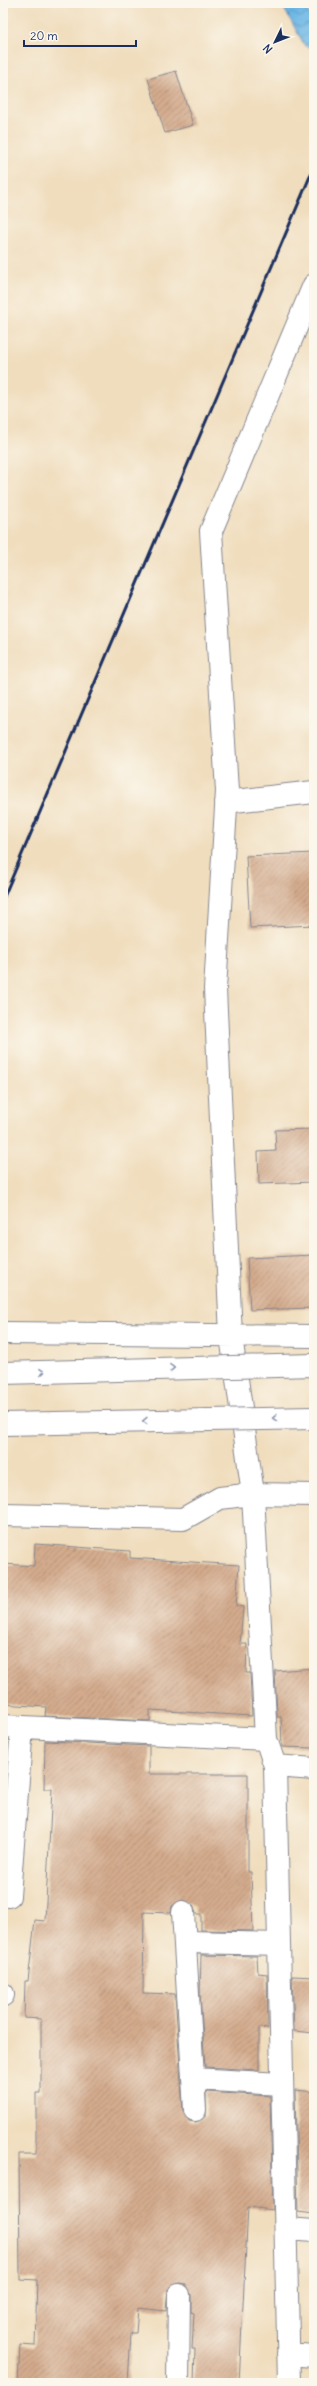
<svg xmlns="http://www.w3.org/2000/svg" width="317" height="2386" font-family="Delius,sans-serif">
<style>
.water{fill:url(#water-waves);stroke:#4474a2}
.building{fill:url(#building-hatch)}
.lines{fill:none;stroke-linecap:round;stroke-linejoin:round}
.minor-casing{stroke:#86868e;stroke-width:24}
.minor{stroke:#fff;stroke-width:22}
.rail{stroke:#1b2f5e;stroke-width:3}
.minor-bridge-casing{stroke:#86868e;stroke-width:24;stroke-linecap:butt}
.minor-bridge{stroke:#fff;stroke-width:22}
.oneway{stroke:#8d97ae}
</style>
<defs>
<pattern id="water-waves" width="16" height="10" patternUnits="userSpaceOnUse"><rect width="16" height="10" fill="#6db8e6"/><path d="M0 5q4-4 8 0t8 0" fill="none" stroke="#5996be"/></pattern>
<pattern id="building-hatch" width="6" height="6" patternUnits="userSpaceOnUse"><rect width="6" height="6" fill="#d4ab8d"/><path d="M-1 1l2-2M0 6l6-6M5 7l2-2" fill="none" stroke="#ab8c76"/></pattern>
</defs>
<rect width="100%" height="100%" fill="#fbf7ec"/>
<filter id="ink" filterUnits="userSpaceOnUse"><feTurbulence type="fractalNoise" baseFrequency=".025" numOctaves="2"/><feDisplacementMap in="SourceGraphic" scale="8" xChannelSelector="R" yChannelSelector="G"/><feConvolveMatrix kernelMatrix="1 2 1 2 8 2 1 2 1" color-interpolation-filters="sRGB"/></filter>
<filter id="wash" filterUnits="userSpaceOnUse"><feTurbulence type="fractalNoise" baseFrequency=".012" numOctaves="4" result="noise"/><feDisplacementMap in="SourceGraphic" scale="16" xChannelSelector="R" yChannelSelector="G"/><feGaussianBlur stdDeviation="0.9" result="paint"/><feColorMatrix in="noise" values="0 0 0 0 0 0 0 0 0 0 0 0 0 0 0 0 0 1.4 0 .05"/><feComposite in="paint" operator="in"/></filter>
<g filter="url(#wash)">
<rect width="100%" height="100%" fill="#f0ddbd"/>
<path class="water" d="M 281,3 L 304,3 L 314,25 L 314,49 L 305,46 Z"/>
<g id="blocks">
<path class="building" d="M 176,71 L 193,125 L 165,133 L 148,79 Z
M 314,853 L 314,925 L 250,928 L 246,856 Z
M 314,1129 L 314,1182 L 259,1184 L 258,1152 L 276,1151 L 275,1130 Z
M 314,1255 L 314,1308 L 250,1310 L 247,1258 Z
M 35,1544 L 130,1551 L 130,1558 L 239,1565 L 236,1606 L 243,1607 L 240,1644 L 247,1644 L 246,1673 L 250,1673 L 252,1716 L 150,1710 L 150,1721 L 45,1716 L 46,1707 L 3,1704 L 3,1564 L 34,1566 Z
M 314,1668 L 314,1748 L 282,1747 L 281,1717 L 277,1717 L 275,1671 Z
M 45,1741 L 149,1746 L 149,1774 L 248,1774 L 248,1872 L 251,1872 L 253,1931 L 201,1930 L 201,1914 L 196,1914 L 193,1905 L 183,1900 L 172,1906 L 171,1913 L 144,1912 L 143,1993 L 175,1994 L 183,2111 L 189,2121 L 196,2122 L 206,2116 L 206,2092 L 270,2096 L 273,2210 L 248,2207 L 239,2383 L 194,2383 L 195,2349 L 192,2349 L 194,2313 L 191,2312 L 191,2295 L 186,2284 L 179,2283 L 168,2289 L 166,2311 L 138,2308 L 136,2333 L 131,2333 L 128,2383 L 18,2383 L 20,2345 L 35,2346 L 37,2280 L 20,2279 L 19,2154 L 36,2154 L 36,2093 L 41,2093 L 41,2019 L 24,2018 L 25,1981 L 28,1981 L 35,1920 L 45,1921 L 52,1789 L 44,1789 Z
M 201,1955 L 257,1956 L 258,1973 L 267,1974 L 268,2029 L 259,2028 L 259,2070 L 205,2067 L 200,1994 Z
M 292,1976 L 314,1977 L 314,2033 L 294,2031 Z
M 295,2090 L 314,2092 L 314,2214 L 298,2212 Z"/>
</g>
</g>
<g filter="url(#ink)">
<use href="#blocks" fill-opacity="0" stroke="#86868e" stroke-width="1"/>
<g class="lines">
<g class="minor-casing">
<path id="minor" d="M 226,802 L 314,792
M 3,1333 L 314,1336
M 3,1515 L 183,1519 L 220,1498 L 253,1494 L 314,1495
M 3,1726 L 266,1739
M 275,1766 L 314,1769
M 9,1896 L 22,1727
M 183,1912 L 195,2110
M 185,1942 L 279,1944
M 3,1995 L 3,1994
M 193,2079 L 282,2084
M 286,2229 L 314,2231
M 288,2354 L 314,2356
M 178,2383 L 179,2295
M 289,2383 L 275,1766 L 266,1739 L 253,1494 L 231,1336 L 215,989 L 227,791 L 211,531 L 314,285"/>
</g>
<use href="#minor" class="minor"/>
<path class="rail" d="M 3,899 L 314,167"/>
<g class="minor-bridge-casing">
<path id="minor-bridge" d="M 3,1373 L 314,1365
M 3,1424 L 314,1418"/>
</g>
<use href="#minor-bridge" class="minor-bridge"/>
</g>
<defs><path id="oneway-chevron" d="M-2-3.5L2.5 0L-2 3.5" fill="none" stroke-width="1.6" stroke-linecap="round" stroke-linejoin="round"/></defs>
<g class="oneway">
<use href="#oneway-chevron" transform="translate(172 1368) rotate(-2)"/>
<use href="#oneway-chevron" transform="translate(42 1372) rotate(-2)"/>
<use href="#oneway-chevron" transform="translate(275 1418) rotate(179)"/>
<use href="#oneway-chevron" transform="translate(145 1421) rotate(179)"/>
</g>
</g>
<rect width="317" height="2386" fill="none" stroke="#fbf7ec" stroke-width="16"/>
<g transform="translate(275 42) rotate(227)" stroke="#fbf7ec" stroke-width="3" paint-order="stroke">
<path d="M0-3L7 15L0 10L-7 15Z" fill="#1b2f5e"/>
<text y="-6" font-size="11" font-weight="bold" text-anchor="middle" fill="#1b2f5e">N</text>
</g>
<path d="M24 40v6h112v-6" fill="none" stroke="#1b2f5e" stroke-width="2"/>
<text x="30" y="40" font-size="12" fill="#1b2f5e" stroke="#fbf7ec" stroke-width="3" paint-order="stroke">20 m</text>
</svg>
